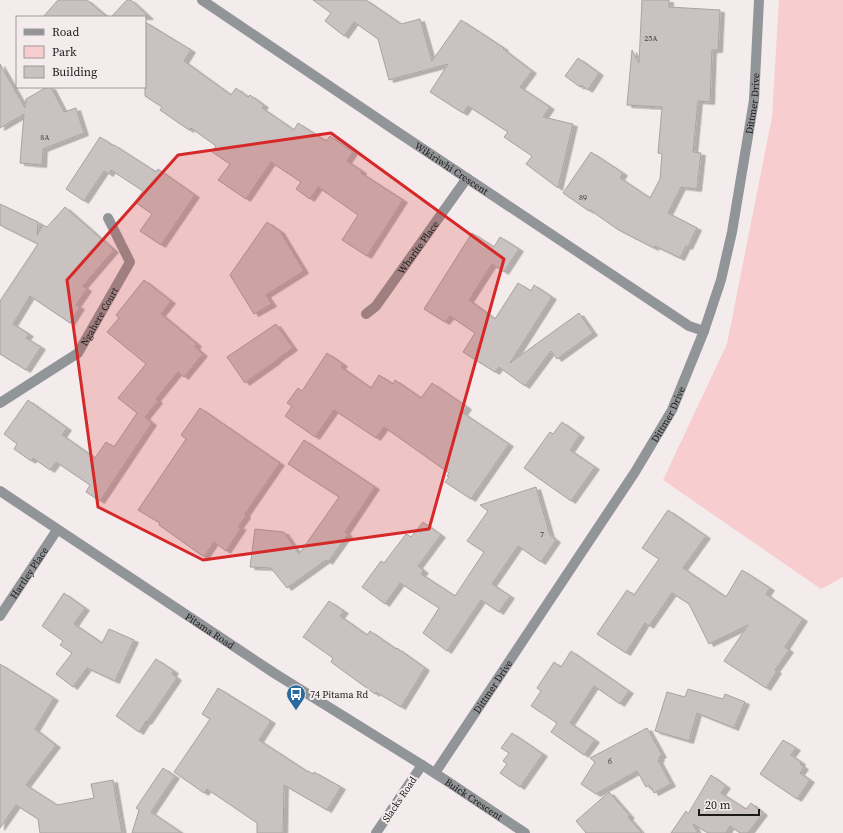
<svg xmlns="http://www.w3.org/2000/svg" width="843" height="833" font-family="'Source Serif 4',serif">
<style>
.green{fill:#f8cdcf}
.building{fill:#cac1c1;stroke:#aaa2a2;filter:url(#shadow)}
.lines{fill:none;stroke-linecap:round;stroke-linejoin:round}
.minor{stroke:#929597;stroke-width:10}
.tertiary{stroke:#929597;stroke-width:10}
.marked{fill:#d62828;fill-opacity:0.2;stroke:#d62828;stroke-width:3;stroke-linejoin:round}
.labels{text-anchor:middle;stroke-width:4;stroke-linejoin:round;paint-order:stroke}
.number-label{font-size:8px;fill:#484344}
.street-label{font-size:10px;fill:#1c191a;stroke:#f4ebec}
.poi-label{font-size:10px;fill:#1c191a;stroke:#f4ebec;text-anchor:start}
</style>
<defs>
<filter id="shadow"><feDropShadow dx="4.5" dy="2.5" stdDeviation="0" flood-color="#0004"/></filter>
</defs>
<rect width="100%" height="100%" fill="#f4ebec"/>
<path class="green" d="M 779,0 L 843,0 L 843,577 L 821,589 L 663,480 L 727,344 L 772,117 Z"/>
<path class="building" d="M 58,0 L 87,0 L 107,17 L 43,17 Z
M 127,0 L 131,0 L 149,17 L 111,17 Z
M 313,0 L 366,0 L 401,24 L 420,19 L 432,61 L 461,20 L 504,48 L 503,49 L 532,71 L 520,87 L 550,107 L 543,117 L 573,124 L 558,188 L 526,164 L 532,156 L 504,137 L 508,132 L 468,106 L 463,113 L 430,92 L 448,64 L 389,80 L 378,39 L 354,22 L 344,36 L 325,21 L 331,13 Z
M 642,0 L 669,0 L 669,7 L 720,10 L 718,50 L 712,50 L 710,102 L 698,101 L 693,152 L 701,153 L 697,189 L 681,187 L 668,213 L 697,228 L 688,247 L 686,246 L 680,258 L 655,246 L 654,248 L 617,229 L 590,210 L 589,211 L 563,193 L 591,152 L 623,173 L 620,178 L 650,198 L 660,179 L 662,154 L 658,153 L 662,107 L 627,105 L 632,50 L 639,63 Z
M 145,22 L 191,50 L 184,61 L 231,95 L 236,88 L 248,97 L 250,95 L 264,105 L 262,108 L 294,130 L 298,123 L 326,141 L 330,136 L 353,152 L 347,161 L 362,171 L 361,173 L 403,200 L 367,256 L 342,240 L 358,215 L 318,187 L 310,199 L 296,189 L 301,182 L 271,162 L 246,199 L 218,180 L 230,164 L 212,152 L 216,146 L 191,128 L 189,130 L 160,110 L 162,107 L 145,96 Z
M 578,58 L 599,73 L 588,90 L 581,85 L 580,87 L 565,76 Z
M 0,64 L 25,108 L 26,99 L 47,87 L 51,87 L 64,112 L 76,108 L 84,133 L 43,149 L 42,165 L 20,163 L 24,114 L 0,128 Z
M 100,137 L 114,146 L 114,145 L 156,172 L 158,169 L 195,195 L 161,245 L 140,231 L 152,214 L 135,202 L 143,191 L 111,170 L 109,174 L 104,171 L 84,201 L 66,189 Z
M 0,204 L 38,222 L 37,235 L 43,225 L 47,227 L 65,207 L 114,250 L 83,286 L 87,289 L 76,305 L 80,307 L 70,323 L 30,296 L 13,324 L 29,334 L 26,338 L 41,347 L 26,370 L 0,354 L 0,301 L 38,244 L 0,225 Z
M 267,222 L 280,231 L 304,271 L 266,295 L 272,304 L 254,314 L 230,275 Z
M 472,233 L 494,247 L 500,237 L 519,249 L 504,272 L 492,264 L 469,300 L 495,319 L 518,283 L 531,291 L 534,285 L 552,297 L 510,363 L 579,313 L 593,333 L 557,359 L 551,351 L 525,386 L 499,367 L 495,372 L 463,352 L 475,333 L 450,316 L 445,322 L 424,309 Z
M 144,280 L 171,301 L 161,314 L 197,344 L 195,347 L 203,354 L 184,377 L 178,372 L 156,399 L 158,401 L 145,417 L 152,423 L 100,501 L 86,492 L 90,485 L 56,462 L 50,470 L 33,458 L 31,461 L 14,449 L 17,444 L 4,434 L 28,400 L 67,428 L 62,435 L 95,458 L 106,442 L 114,447 L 137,413 L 118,398 L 146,364 L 107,332 L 119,318 L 116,315 Z
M 276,324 L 293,348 L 276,360 L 276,361 L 245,383 L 227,357 Z
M 327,353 L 343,364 L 341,367 L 371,388 L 379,375 L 393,384 L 395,380 L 421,398 L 432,383 L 467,407 L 463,413 L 509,444 L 471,499 L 445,482 L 449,477 L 447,476 L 449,473 L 384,427 L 376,438 L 334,410 L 315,437 L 285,416 L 292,406 L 287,403 L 298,388 L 302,391 Z
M 200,408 L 280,463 L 245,514 L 246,516 L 238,527 L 242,527 L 226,551 L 214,542 L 204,557 L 159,525 L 160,523 L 138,510 L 186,439 L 181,435 Z
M 562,422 L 580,435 L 570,450 L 595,467 L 571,501 L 524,468 L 550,432 L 553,434 Z
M 304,440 L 375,487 L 345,532 L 348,534 L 328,562 L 326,560 L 287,588 L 271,568 L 250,567 L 255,529 L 284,532 L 299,554 L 339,497 L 288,464 Z
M 536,487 L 550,535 L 556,540 L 541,562 L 518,546 L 492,584 L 510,596 L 499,612 L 481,600 L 447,651 L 423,633 L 439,608 L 400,583 L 385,604 L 362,587 L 381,561 L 384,563 L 406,534 L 411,537 L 423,522 L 441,535 L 418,566 L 424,571 L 421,574 L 455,596 L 484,552 L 467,541 L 488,511 L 480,505 Z
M 668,510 L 706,536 L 683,568 L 726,597 L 742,570 L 770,588 L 766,594 L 803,619 L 785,647 L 789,650 L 775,670 L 777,671 L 766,688 L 724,661 L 748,625 L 709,644 L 689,604 L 672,593 L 649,626 L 645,623 L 626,653 L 597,634 L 627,590 L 634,595 L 659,559 L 642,548 Z
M 64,593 L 85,608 L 74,624 L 102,643 L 109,629 L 134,640 L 115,681 L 87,668 L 73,687 L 56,674 L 72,653 L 60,645 L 63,641 L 42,626 Z
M 329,601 L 344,611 L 340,616 L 367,635 L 370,631 L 396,649 L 397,648 L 425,668 L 401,707 L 376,692 L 375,694 L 331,662 L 333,658 L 303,637 Z
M 571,651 L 629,691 L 620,704 L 594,686 L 570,723 L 595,740 L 584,755 L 551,732 L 557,723 L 531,706 L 541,691 L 537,688 L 554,662 L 561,667 Z
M 156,659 L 174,671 L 172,674 L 177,678 L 147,722 L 146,721 L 139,732 L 116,716 Z
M 0,664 L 54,698 L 35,729 L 56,745 L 26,785 L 57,805 L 94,798 L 91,784 L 113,780 L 122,833 L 40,833 L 38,819 L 16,805 L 0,828 Z
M 218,688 L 271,721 L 259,740 L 308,772 L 308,771 L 313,774 L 314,772 L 341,787 L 327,810 L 284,785 L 283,833 L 257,833 L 257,823 L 207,789 L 204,793 L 174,772 L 210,719 L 202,714 Z
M 688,689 L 723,699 L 725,694 L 745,702 L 734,728 L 697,713 L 689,741 L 655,731 L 667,692 L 685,697 Z
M 647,728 L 662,755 L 659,757 L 660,759 L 658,760 L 671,784 L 654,793 L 649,785 L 646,787 L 637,771 L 596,794 L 581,784 L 595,762 L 590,758 Z
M 512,733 L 543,754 L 520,787 L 500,773 L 507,764 L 503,761 L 509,753 L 501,748 Z
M 783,740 L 796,748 L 791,755 L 801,762 L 800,764 L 804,767 L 800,773 L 810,780 L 797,799 L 760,774 Z
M 163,768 L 175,776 L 151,812 L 182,833 L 132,833 L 139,810 L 136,808 Z
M 711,775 L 726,786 L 721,793 L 746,809 L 751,803 L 763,813 L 748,833 L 740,833 L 730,826 L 726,833 L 708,833 L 693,824 L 698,833 L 671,833 L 686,811 L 688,814 Z
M 609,792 L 630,816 L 628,817 L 642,833 L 586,833 L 576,821 Z"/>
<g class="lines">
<g class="minor">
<path id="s1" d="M 202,0 L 396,131 L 689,326 L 704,331"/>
<path id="s2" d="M 366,314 L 376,306 L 467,178"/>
<path id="s3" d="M 0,403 L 78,353 L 130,262 L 108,218"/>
<path id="s4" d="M 0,616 L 57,530"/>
<path id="s5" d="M 422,765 L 447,781 L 525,833"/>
<path id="s6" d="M 435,773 L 635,472 L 672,410 L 704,331 L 721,280 L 732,232 L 754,100 L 759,0"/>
</g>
<path class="tertiary" id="s7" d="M 0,491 L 274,673 L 422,765 L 376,833"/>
</g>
<path class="marked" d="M 331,133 L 504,259 L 429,529 L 203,560 L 98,507 L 67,280 L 178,155 Z"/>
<defs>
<g id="bus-pin" transform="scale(1)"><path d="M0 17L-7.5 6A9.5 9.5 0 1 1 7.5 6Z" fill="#276ba0" stroke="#f4ebec"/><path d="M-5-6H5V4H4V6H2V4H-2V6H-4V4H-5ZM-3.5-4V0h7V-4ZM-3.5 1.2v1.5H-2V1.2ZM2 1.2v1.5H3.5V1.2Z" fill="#fff"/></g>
</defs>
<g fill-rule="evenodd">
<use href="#bus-pin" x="296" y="694"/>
</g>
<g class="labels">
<g class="number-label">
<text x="651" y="41">25A</text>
<text x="45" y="140">8A</text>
<text x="583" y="200">89</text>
<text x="542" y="537">7</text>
<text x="610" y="764">6</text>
</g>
<g class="street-label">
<text dy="4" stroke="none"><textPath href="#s6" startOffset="752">Dittmer Drive</textPath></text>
<text dy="4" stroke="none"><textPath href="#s1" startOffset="301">Wikiriwhi Crescent</textPath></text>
<text dy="4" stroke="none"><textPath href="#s2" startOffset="85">Wharite Place</textPath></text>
<text dy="4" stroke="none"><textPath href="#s3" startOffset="135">Ngahere Court</textPath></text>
<text dy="4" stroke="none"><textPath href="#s6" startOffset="428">Dittmer Drive</textPath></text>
<text dy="4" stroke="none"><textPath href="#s4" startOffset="52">Hartley Place</textPath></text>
<text dy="4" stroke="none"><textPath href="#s7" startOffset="252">Pitama Road</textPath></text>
<text dy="4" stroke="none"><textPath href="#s6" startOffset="104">Dittmer Drive</textPath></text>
<text transform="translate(399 799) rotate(-56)" y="4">Slacks Road</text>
<text dy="4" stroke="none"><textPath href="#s5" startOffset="62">Buick Crescent</textPath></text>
</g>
<g class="poi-label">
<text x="310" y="698">74 Pitama Rd</text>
</g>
</g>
<rect x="16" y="16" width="130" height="72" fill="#f4ebec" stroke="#9e9798"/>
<rect x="24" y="29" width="20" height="6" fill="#929597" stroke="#9e9798"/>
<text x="52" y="36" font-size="12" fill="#1c191a">Road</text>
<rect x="24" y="46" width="20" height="12" fill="#f8cdcf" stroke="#9e9798"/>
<text x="52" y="56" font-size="12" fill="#1c191a">Park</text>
<rect x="24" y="66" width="20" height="12" fill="#cac1c1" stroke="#9e9798"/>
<text x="52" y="76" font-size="12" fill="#1c191a">Building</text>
<path d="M699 809v6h60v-6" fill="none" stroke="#1c191a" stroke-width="2"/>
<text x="705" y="809" font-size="12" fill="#1c191a" stroke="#f4ebec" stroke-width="3" paint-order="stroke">20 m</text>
</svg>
